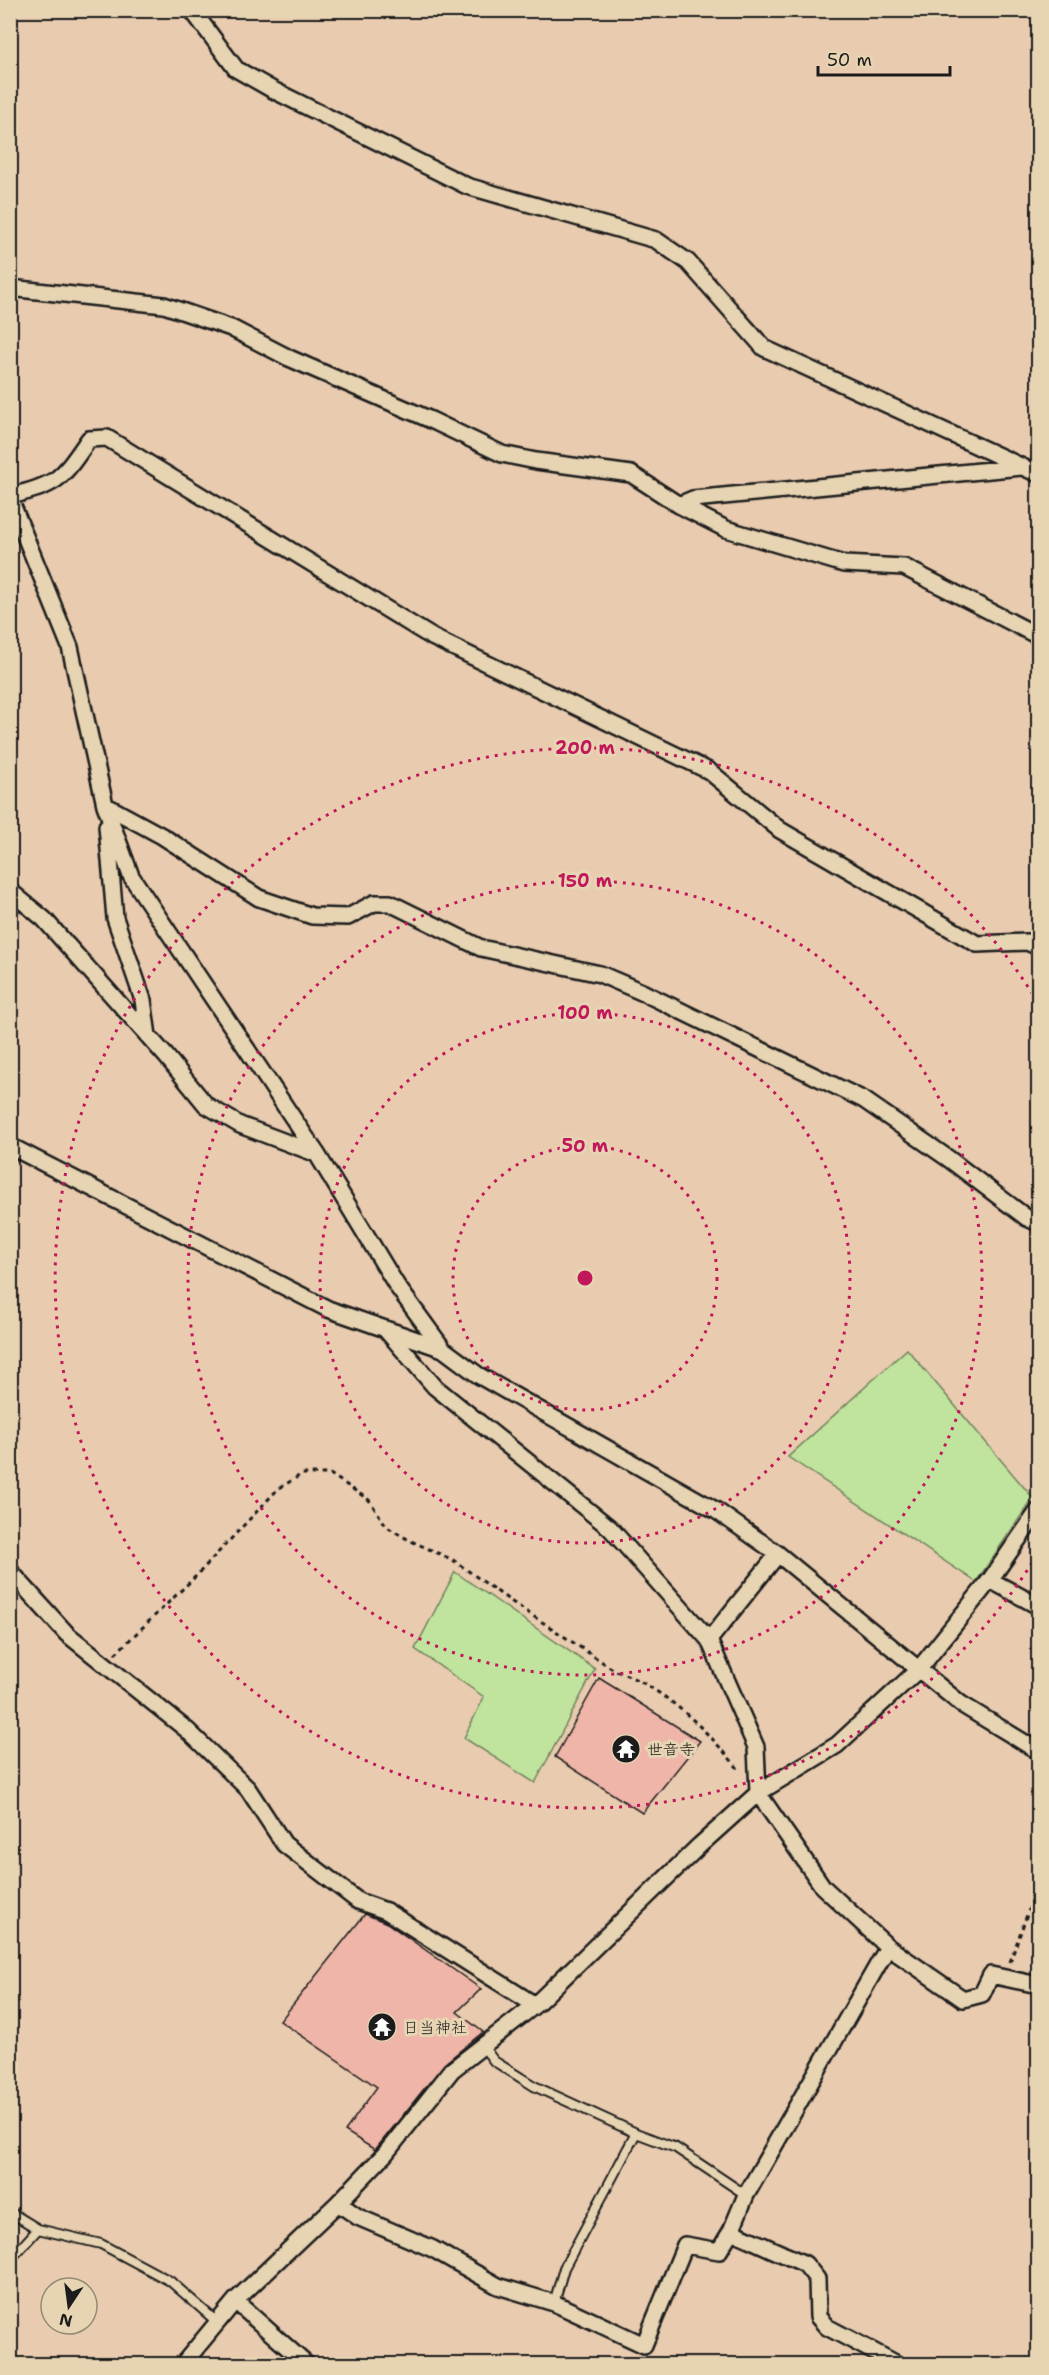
<svg xmlns="http://www.w3.org/2000/svg" width="1049" height="2375" font-family="'Shantell Sans','Klee One',sans-serif">
<style>
.green{fill:#c0e39d;stroke:#6e805c;stroke-width:1.5}
.building{fill:#efb5a8;stroke:#1c1c1c;stroke-width:1.5}
.lines{fill:none;stroke-linecap:round;stroke-linejoin:round}
.lane-casing{stroke:#1c1c1c;stroke-width:12}
.street-casing{stroke:#1c1c1c;stroke-width:20}
.path{stroke:#1c1c1c;stroke-width:3;stroke-dasharray:4.5 4.5;stroke-linecap:butt}
.lane{stroke:#e6d4b2;stroke-width:8}
.street{stroke:#e6d4b2;stroke-width:15}
.ring{fill:none;stroke:#c2185b;stroke-width:3;stroke-dasharray:3 6}
.labels{text-anchor:middle;stroke-width:6;stroke-linejoin:round;paint-order:stroke}
.poi-label{font-size:16px;fill:#1c1c1c;stroke:#e6d4b2;text-anchor:start}
.centre{fill:#c2185b;stroke:#e6d4b2;stroke-width:3}
.ring-label{font-size:18px;text-anchor:middle;font-weight:bold;fill:#c2185b;stroke:#e6d4b2;stroke-width:6;stroke-linejoin:round;paint-order:stroke}
</style>
<rect width="100%" height="100%" fill="#e9cbaf"/>
<filter id="ink" filterUnits="userSpaceOnUse"><feTurbulence type="fractalNoise" baseFrequency=".0167" numOctaves="2"/><feDisplacementMap in="SourceGraphic" scale="12" xChannelSelector="R" yChannelSelector="G"/><feConvolveMatrix kernelMatrix="1 2 1 2 8 2 1 2 1" color-interpolation-filters="sRGB"/></filter>
<g filter="url(#ink)">
<path class="green" d="M 907,1349 L 1033,1498 L 976,1582 L 788,1457 Z
M 455,1572 L 595,1669 L 535,1783 L 464,1738 L 484,1697 L 415,1649 Z"/>
<path class="building" d="M 599,1678 L 700,1741 L 642,1813 L 555,1757 Z
M 365,1914 L 387,1923 L 481,1989 L 457,2012 L 483,2032 L 444,2064 L 375,2150 L 345,2131 L 377,2087 L 280,2021 Z"/>
<g class="lines">
<g class="lane-casing">
<path id="lane" d="M 482,2045 L 494,2061 L 534,2086 L 636,2133 L 676,2148 L 746,2195
M 10,2212 L 38,2229 L 101,2244 L 170,2281 L 217,2322
M 10,2260 L 38,2229
M 554,2303 L 564,2268 L 636,2133"/>
</g>
<g class="street-casing">
<path id="street" d="M 192,10 L 236,69 L 273,90 L 467,186 L 656,240 L 688,262 L 764,348 L 1038,474
M 10,288 L 164,305 L 231,328 L 289,358 L 431,420 L 502,454 L 536,461 L 631,474 L 679,505 L 693,499 L 1021,467
M 10,496 C 60,484 61,479 89,439 L 107,438 L 432,637 L 709,771 L 780,830 L 977,944 L 1027,942 L 1038,947
M 10,499 L 70,647 L 105,805 L 131,876 L 317,1154 L 397,1286 L 443,1349 L 478,1375 L 717,1511 L 778,1554 L 961,1704 L 1038,1751
M 679,505 L 726,529 L 844,564 L 904,567 L 1038,636
M 105,805 L 162,836 L 259,898 L 312,916 L 348,917 L 374,903 L 390,903 L 481,948 L 600,974 L 644,993 L 864,1100 L 949,1159 L 1027,1218 L 1038,1223
M 107,826 L 115,918 L 143,1000 L 148,1036
M 10,891 L 44,919 L 166,1056 L 206,1105 L 240,1125 L 317,1154
M 10,1146 L 328,1309 L 443,1349
M 386,1330 L 435,1387 L 610,1528 L 709,1640
M 778,1554 L 709,1640 L 756,1747 L 758,1793 L 823,1887 L 888,1947 L 963,1999 L 982,1994 L 991,1975 L 1038,1985
M 10,1571 L 67,1634 L 187,1730 L 248,1789 L 284,1844 L 358,1901 L 386,1911 L 535,2005
M 990,1580 L 1038,1606
M 888,1947 L 746,2195 L 731,2231 L 805,2264 L 817,2279 L 818,2317 L 827,2327 L 897,2364
M 338,2203 L 358,2217 L 433,2249 L 498,2286 L 554,2303 L 644,2345 L 685,2245 L 719,2251 L 731,2231
M 235,2301 L 306,2364
M 183,2364 L 235,2301 L 338,2203 L 385,2154 L 452,2070 L 535,2005 L 699,1846 L 758,1793 L 837,1745 L 919,1669 L 990,1580 L 1038,1511"/>
</g>
<path class="path" d="M 115,1654 L 196,1576 L 278,1489 L 302,1474 L 330,1474 L 369,1500 L 387,1527 L 409,1540 L 453,1560 L 509,1600 L 616,1671 C 664,1687 709,1732 740,1771
M 1010,1962 L 1038,1884"/>
<use href="#lane" class="lane"/>
<use href="#street" class="street"/>
</g>
</g>
<g class="ring">
<circle cx="585" cy="1278" r="132"/>
<circle cx="585" cy="1278" r="265"/>
<circle cx="585" cy="1278" r="397"/>
<path d="M1037 1555A530 530 0 1 1 1037 1001"/>
</g>
<defs>
<g id="temple-disc" transform="scale(1.5)"><circle r="9.5" fill="#1c1c1c" stroke="#e6d4b2"/><path d="M0-6L5-2H3V0L6.5 2.5H4V6H1.5V3h-3V6H-4V2.5H-6.5L-3 0V-2H-5Z" fill="#fff"/></g>
</defs>
<g fill-rule="evenodd">
<use href="#temple-disc" x="626" y="1749"/>
<use href="#temple-disc" x="382" y="2027"/>
</g>
<g class="labels">
<g class="poi-label">
<text x="647" y="1755">世音寺</text>
<text x="403" y="2033">日当神社</text>
</g>
</g>
<circle cx="585" cy="1278" r="9" class="centre"/>
<g class="ring-label">
<text x="585" y="754">200 m</text>
<text x="585" y="887">150 m</text>
<text x="585" y="1019">100 m</text>
<text x="585" y="1152">50 m</text>
</g>
<rect width="1049" height="2375" fill="none" stroke="#e6d4b2" stroke-width="36"/>
<rect x="18" y="18" width="1013" height="2339" fill="none" stroke="#1c1c1c" stroke-width="2" filter="url(#ink)"/>
<g transform="translate(69 2306) rotate(193)"><circle r="28" fill="#e6d4b2" stroke="#958a76" stroke-width="1.5"/>
<path d="M0-4.5L10 22L0 15L-10 22Z" fill="#1c1c1c"/>
<text y="-9" font-size="16" font-weight="bold" text-anchor="middle" fill="#1c1c1c">N</text>
</g>
<path d="M818 66v9h132v-9" fill="none" stroke="#1c1c1c" stroke-width="3"/>
<text x="827" y="66" font-size="18" fill="#1c1c1c" stroke="#e6d4b2" stroke-width="4.5" paint-order="stroke">50 m</text>
</svg>
